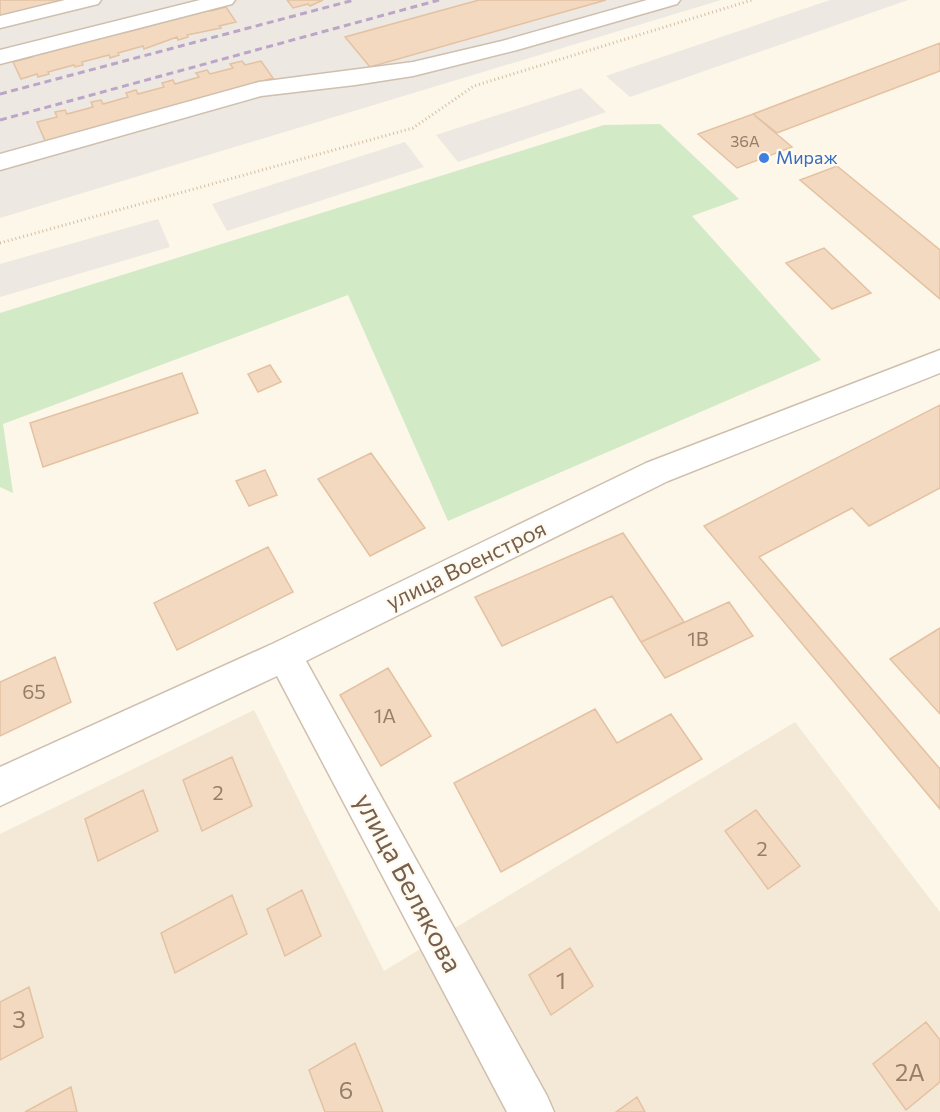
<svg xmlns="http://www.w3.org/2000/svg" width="940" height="1112" font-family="Commissioner,sans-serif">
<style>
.residential{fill:#f4e9d7}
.industrial{fill:#ede8e2}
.green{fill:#d2eac6}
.building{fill:#f2d9c0;stroke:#e4c1a1;stroke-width:1.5}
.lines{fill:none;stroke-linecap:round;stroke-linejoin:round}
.minor-casing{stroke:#cfbfae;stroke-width:3}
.path{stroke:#d7bca3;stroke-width:3;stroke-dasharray:1 3;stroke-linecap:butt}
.minor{fill:#fff;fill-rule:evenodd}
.rail{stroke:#bba6c7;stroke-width:3;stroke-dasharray:7 4.5;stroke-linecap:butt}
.shop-dot{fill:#3f7fe0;stroke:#fffaef;stroke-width:2}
.labels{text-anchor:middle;stroke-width:4.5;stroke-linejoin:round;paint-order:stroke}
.far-number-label{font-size:16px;fill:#967e69}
.far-shop-label{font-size:18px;fill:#366cbe;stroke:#fffaef;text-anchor:start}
.number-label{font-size:20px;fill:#967e69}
.street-label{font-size:22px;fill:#775f4c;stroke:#fffaef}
.near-number-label{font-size:24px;fill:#967e69}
.near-street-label{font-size:27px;fill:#775f4c;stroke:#fffaef}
</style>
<rect width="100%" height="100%" fill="#fcf7e9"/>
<path class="residential" d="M 254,710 L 384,971 L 795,722 L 940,912 L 940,1112 L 0,1112 L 0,834 Z"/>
<path class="industrial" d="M 0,0 L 721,0 L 0,218 Z
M 830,0 L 908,0 L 630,97 L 606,76 Z
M 581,88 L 606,112 L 458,162 L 436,135 Z
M 405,142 L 424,167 L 227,231 L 212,204 Z
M 158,219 L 170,247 L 0,297 L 0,264 Z"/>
<path class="green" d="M 660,124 L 739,199 L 692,216 L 821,360 L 448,521 L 348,295 L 3,424 L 13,493 L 0,487 L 0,313 L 604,125 Z"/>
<path class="building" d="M 0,0 L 63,0 L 0,16 Z
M 287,0 L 323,0 L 310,6 L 308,4 L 293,8 Z
M 479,0 L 606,0 L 370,67 L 345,37 Z
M 208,7 L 211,11 L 226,7 L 236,22 L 219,26 L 221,28 L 187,35 L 188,37 L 178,40 L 177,37 L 144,49 L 143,46 L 118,53 L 119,55 L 110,58 L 109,55 L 82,62 L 83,65 L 75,67 L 74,65 L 48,72 L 49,74 L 38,77 L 37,74 L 21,79 L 13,62 L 32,57 L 30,53 L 39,50 L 41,54 L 116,34 L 114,31 L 125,28 L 127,32 L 199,13 L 197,10 Z
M 940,43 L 940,71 L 777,133 L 753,114 Z
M 242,61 L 245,65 L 261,61 L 273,78 L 46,143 L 37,122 L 57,117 L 55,112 L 65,110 L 67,114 L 93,107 L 91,102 L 101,100 L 103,104 L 128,97 L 126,93 L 136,90 L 138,94 L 164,87 L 162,83 L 173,80 L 175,84 L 199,77 L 196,73 L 207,70 L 210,74 L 233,68 L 230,64 Z
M 753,114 L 792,147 L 737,168 L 698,134 Z
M 837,166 L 940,250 L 940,299 L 800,180 Z
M 824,248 L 871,293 L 832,309 L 786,263 Z
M 270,365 L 281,382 L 258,392 L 248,374 Z
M 182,373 L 198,413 L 43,467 L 30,423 Z
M 940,405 L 940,488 L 869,526 L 852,508 L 759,557 L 940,769 L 940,809 L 704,526 Z
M 371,453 L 425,528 L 370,556 L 318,479 Z
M 265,470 L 277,495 L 249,506 L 236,481 Z
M 623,533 L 684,622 L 641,642 L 612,596 L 502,646 L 475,597 Z
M 268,547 L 293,592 L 177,650 L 154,603 Z
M 729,602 L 753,636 L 665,678 L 641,642 Z
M 940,628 L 940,714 L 890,659 Z
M 55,657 L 71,702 L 0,736 L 0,682 Z
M 388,668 L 431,736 L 381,766 L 340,695 Z
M 595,709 L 617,743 L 671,714 L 702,759 L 501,872 L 454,783 Z
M 232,757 L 252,806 L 202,831 L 183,780 Z
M 143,790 L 158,831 L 98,861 L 85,819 Z
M 756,810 L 800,866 L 768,889 L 725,831 Z
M 302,890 L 321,936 L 285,956 L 267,909 Z
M 232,895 L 247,934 L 175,973 L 161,933 Z
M 570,948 L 593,986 L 551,1015 L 529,975 Z
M 29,987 L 43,1037 L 0,1060 L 0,1002 Z
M 926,1022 L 940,1040 L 940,1082 L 906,1110 L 873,1064 Z
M 355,1043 L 383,1112 L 325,1112 L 309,1070 Z
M 71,1087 L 77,1112 L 25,1112 Z
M 637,1097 L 645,1112 L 616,1112 Z"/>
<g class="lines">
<g class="minor-casing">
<path id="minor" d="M 65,0 L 101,0 L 98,4 L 0,28 L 0,16 Z
M 200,0 L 235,0 L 232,4 L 0,64 L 0,50 Z
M 647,0 L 680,0 L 677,4 L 517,50 L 413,76 L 355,85 L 261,96 L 0,170 L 0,154 L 259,82 L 413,62 L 502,41 Z
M 940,350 L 940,373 L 668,481 L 306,661 L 547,1096 L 554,1112 L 507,1112 L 277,676 L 0,806 L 0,767 L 272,644 L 646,463 Z"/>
</g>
<path class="path" d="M 0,243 L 413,128 L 474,86 L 752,0"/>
<use href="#minor" class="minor"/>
<path class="rail" d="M 0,94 L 354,0
M 0,120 L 439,0"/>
</g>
<circle class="shop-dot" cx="764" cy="158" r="6"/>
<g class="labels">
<g class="far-number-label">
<text x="745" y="147">36А</text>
</g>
<g class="far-shop-label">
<text x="776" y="164">Мираж</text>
</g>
<g class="number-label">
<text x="698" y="646">1В</text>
<text x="34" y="699">65</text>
<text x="385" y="723">1А</text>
<text x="218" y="800">2</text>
<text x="762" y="856">2</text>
</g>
<g class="street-label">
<text transform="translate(466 565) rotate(-26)" y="8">улица Военстроя</text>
</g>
<g class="near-number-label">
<text x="561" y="989">1</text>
<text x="19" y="1028">3</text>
<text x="910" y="1081">2А</text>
<text x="346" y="1099">6</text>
</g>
<g class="near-street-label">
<text transform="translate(408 883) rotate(62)" y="9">улица Белякова</text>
</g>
</g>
</svg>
